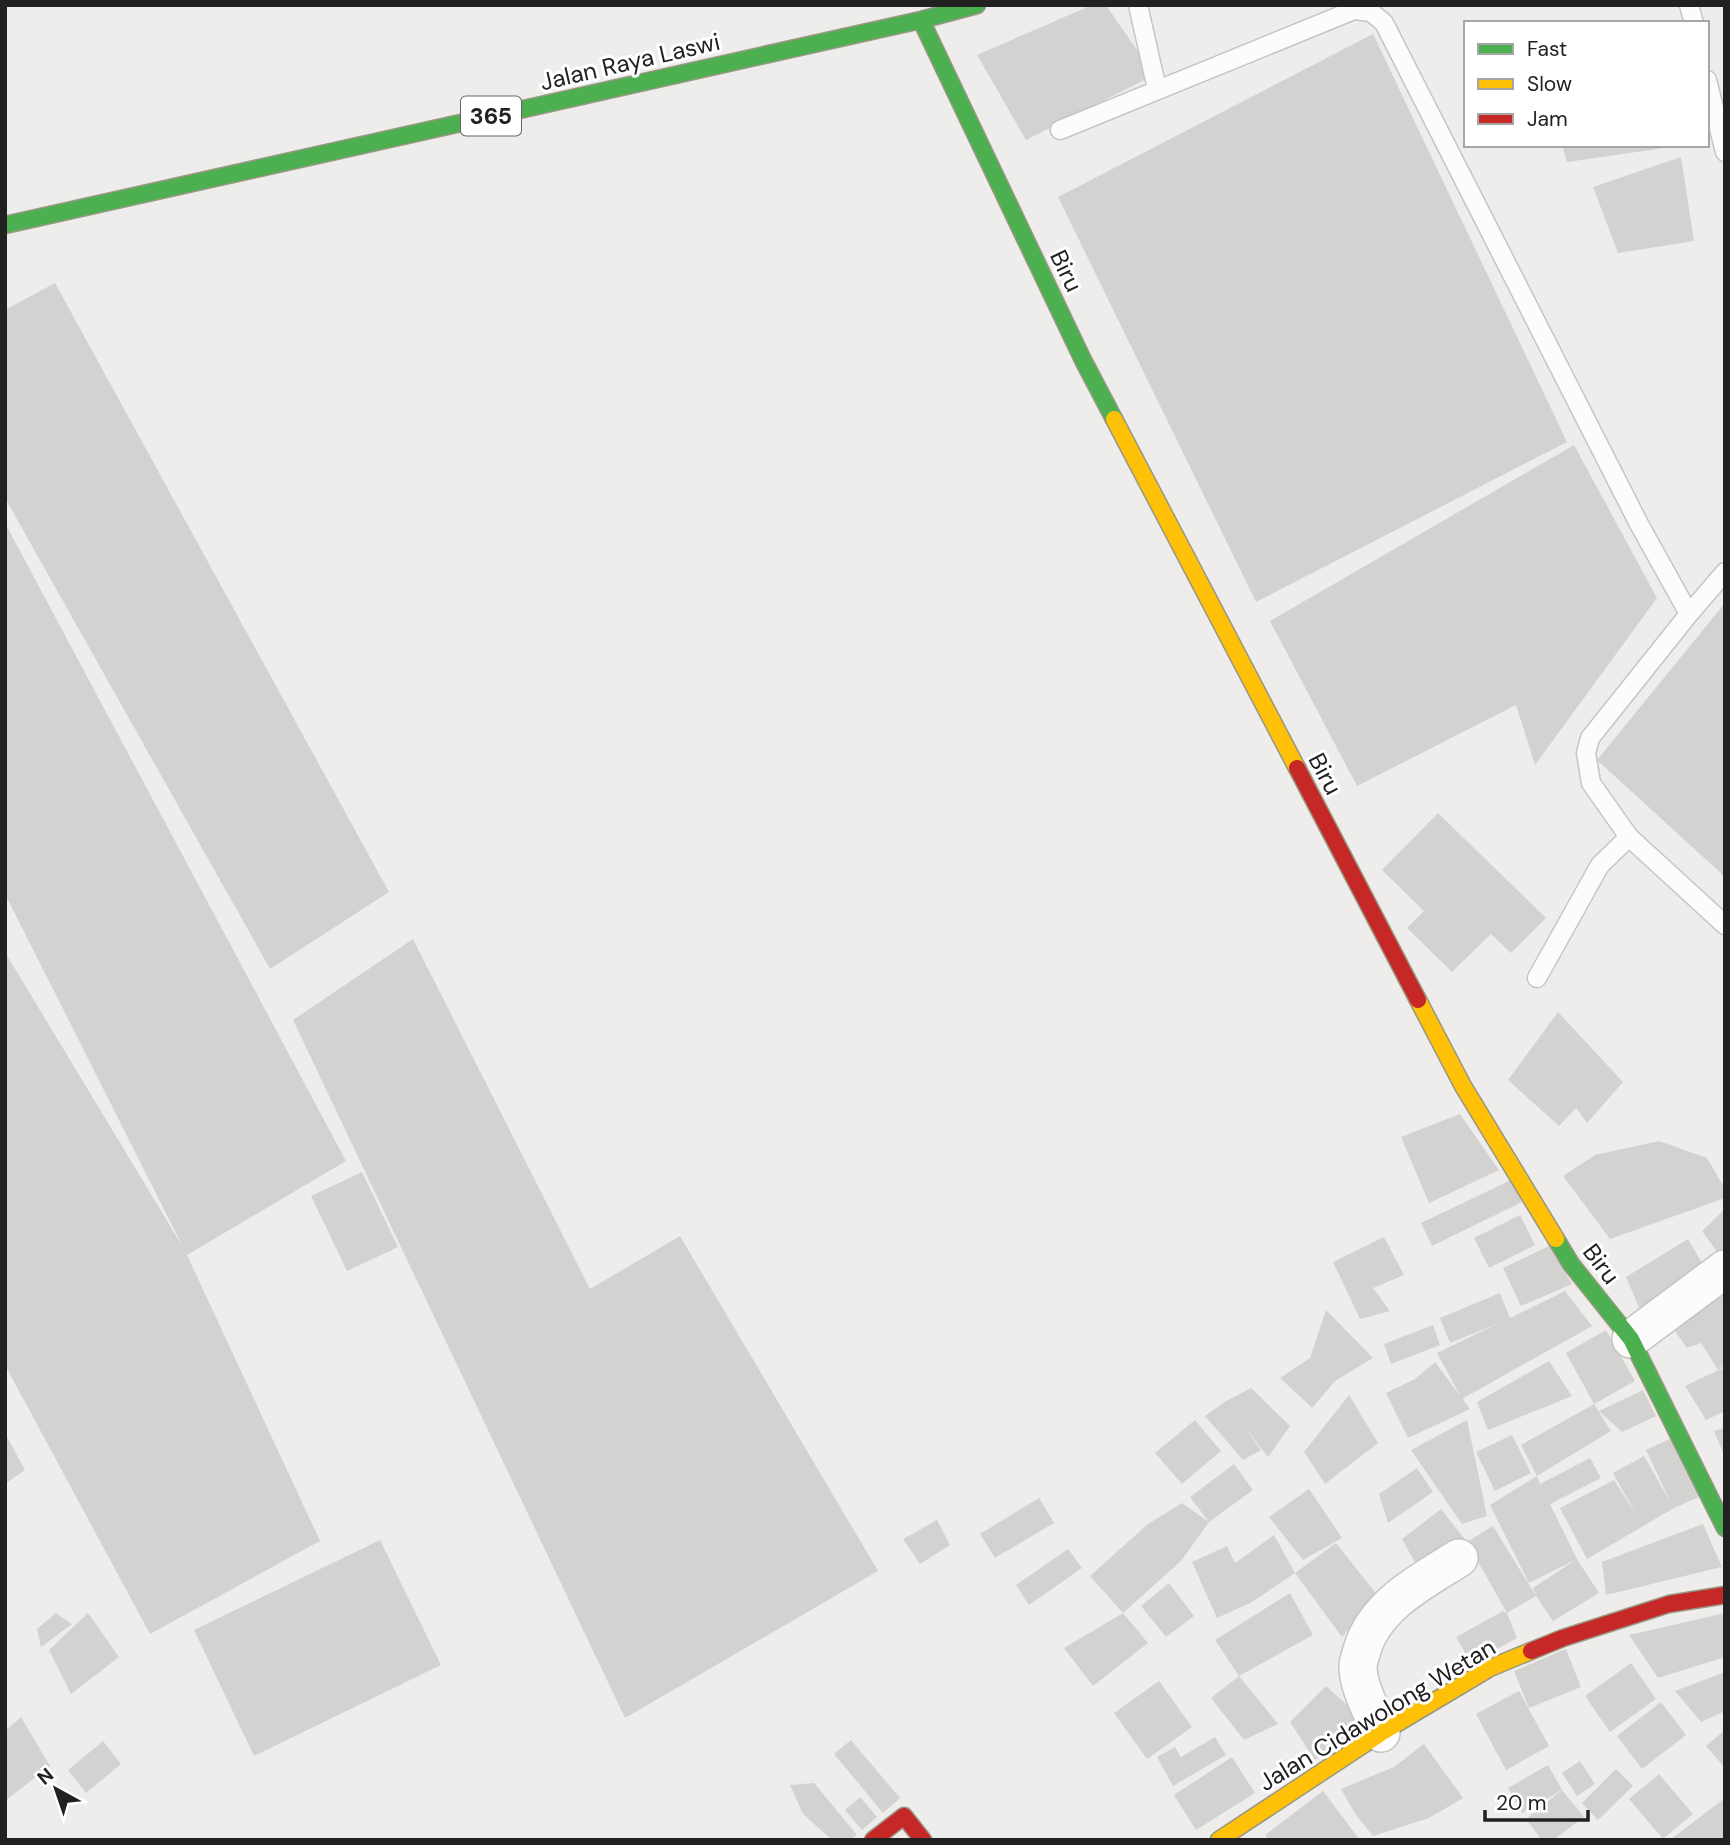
<svg xmlns="http://www.w3.org/2000/svg" width="1730" height="1845" font-family="'DM Sans',sans-serif">
<style>
.building{fill:#d4d2d0}
.lines{fill:none;stroke-linecap:round;stroke-linejoin:round}
.lane-casing{stroke:#c6c5c4;stroke-width:21}
.street-casing{stroke:#c6c5c4;stroke-width:40}
.fast-casing{stroke:#989883;stroke-width:19}
.slow-casing{stroke:#989883;stroke-width:19}
.jam-casing{stroke:#989883;stroke-width:19}
.lane{stroke:#fdfcfc;stroke-width:18}
.street{stroke:#fdfcfc;stroke-width:37}
.fast{stroke:#4caf50;stroke-width:16}
.slow{stroke:#ffc107;stroke-width:16}
.jam{stroke:#c62828;stroke-width:16}
.labels{text-anchor:middle;stroke-width:6;stroke-linejoin:round;paint-order:stroke}
.shield{fill:#fff;stroke:#646464;stroke-width:2}
.shield-label{font-size:23px;font-weight:bold;fill:#212121}
.street-label{font-size:24px;fill:#212121;stroke:#fff}
</style>
<rect width="100%" height="100%" fill="#efedeb"/>
<path class="building" d="M 1092,5 L 1106,5 L 1154,75 L 1026,140 L 977,55 Z
M 1373,34 L 1567,442 L 1256,602 L 1058,197 Z
M 1562,145 L 1671,145 L 1671,147 L 1567,162 Z
M 1681,157 L 1694,241 L 1618,253 L 1593,187 Z
M 55,283 L 389,892 L 270,969 L 5,498 L 5,310 Z
M 1574,445 L 1657,598 L 1535,765 L 1516,705 L 1357,786 L 1270,621 Z
M 5,523 L 346,1161 L 187,1255 L 320,1541 L 150,1634 L 5,1365 L 5,952 L 184,1249 L 5,894 Z
M 1725,603 L 1725,877 L 1597,760 Z
M 1438,813 L 1546,918 L 1511,953 L 1491,934 L 1452,972 L 1407,928 L 1424,911 L 1382,870 Z
M 413,939 L 590,1289 L 680,1236 L 878,1571 L 625,1718 L 293,1020 Z
M 1558,1012 L 1623,1082 L 1587,1123 L 1576,1108 L 1559,1126 L 1508,1080 Z
M 1460,1114 L 1499,1170 L 1429,1203 L 1401,1137 Z
M 1659,1141 L 1707,1158 L 1725,1189 L 1725,1198 L 1610,1239 L 1563,1176 L 1595,1155 Z
M 362,1172 L 398,1247 L 347,1271 L 311,1196 Z
M 1511,1180 L 1522,1202 L 1432,1246 L 1421,1223 Z
M 1725,1209 L 1725,1259 L 1723,1260 L 1702,1231 Z
M 1520,1215 L 1535,1245 L 1489,1268 L 1474,1238 Z
M 1384,1237 L 1404,1275 L 1373,1288 L 1390,1311 L 1360,1319 L 1333,1262 Z
M 1688,1239 L 1705,1268 L 1640,1310 L 1626,1277 Z
M 1549,1246 L 1572,1284 L 1521,1306 L 1503,1268 Z
M 1725,1277 L 1725,1365 L 1718,1370 L 1701,1343 L 1687,1348 L 1669,1323 Z
M 1565,1291 L 1592,1326 L 1462,1399 L 1437,1353 L 1499,1323 L 1450,1343 L 1440,1318 L 1500,1293 L 1510,1318 Z
M 1326,1310 L 1373,1358 L 1335,1381 L 1312,1408 L 1280,1378 L 1310,1358 Z
M 1433,1325 L 1440,1345 L 1391,1364 L 1384,1344 Z
M 1606,1330 L 1635,1381 L 1594,1404 L 1566,1353 Z
M 1549,1361 L 1572,1396 L 1488,1430 L 1477,1402 Z
M 1435,1362 L 1470,1409 L 1408,1438 L 1386,1393 L 1415,1379 Z
M 1725,1367 L 1725,1411 L 1706,1420 L 1685,1386 Z
M 1251,1388 L 1290,1426 L 1268,1457 L 1244,1426 L 1261,1450 L 1243,1460 L 1205,1416 L 1226,1401 Z
M 1643,1390 L 1656,1416 L 1622,1432 L 1599,1411 Z
M 1349,1395 L 1378,1443 L 1325,1484 L 1304,1452 Z
M 1594,1404 L 1611,1431 L 1537,1476 L 1540,1484 L 1590,1458 L 1601,1478 L 1550,1504 L 1577,1559 L 1599,1593 L 1553,1621 L 1536,1596 L 1507,1613 L 1517,1638 L 1471,1663 L 1456,1637 L 1503,1611 L 1507,1613 L 1467,1542 L 1418,1568 L 1402,1539 L 1441,1509 L 1467,1542 L 1493,1526 L 1536,1596 L 1533,1588 L 1577,1559 L 1529,1583 L 1490,1505 L 1537,1476 L 1521,1445 Z
M 1195,1420 L 1221,1451 L 1182,1484 L 1155,1453 Z
M 1467,1420 L 1487,1516 L 1462,1524 L 1411,1450 Z
M 1725,1428 L 1725,1457 L 1714,1431 Z
M 5,1433 L 25,1470 L 5,1484 Z
M 1512,1435 L 1531,1473 L 1495,1491 L 1476,1452 Z
M 1672,1438 L 1699,1497 L 1674,1508 L 1587,1559 L 1560,1508 L 1614,1480 L 1636,1514 L 1613,1473 L 1644,1456 L 1671,1503 L 1646,1450 Z
M 1234,1464 L 1253,1490 L 1209,1522 L 1190,1497 Z
M 1417,1468 L 1433,1492 L 1388,1523 L 1379,1494 Z
M 1309,1489 L 1342,1538 L 1303,1560 L 1269,1517 Z
M 1039,1498 L 1054,1523 L 995,1558 L 980,1534 Z
M 1182,1503 L 1209,1522 L 1181,1561 L 1123,1613 L 1090,1576 L 1148,1524 Z
M 937,1520 L 950,1545 L 920,1564 L 903,1539 Z
M 1703,1524 L 1722,1567 L 1606,1595 L 1602,1562 Z
M 1274,1535 L 1295,1573 L 1336,1543 L 1378,1596 L 1342,1637 L 1295,1573 L 1252,1602 L 1217,1618 L 1192,1562 L 1227,1546 L 1235,1563 Z
M 380,1540 L 441,1665 L 254,1756 L 194,1630 Z
M 1068,1549 L 1082,1568 L 1029,1605 L 1016,1585 Z
M 1169,1583 L 1194,1616 L 1166,1637 L 1141,1606 Z
M 1290,1593 L 1313,1635 L 1239,1676 L 1215,1640 Z
M 56,1613 L 72,1624 L 41,1647 L 37,1629 Z
M 88,1613 L 119,1657 L 71,1694 L 49,1650 Z
M 1123,1613 L 1148,1643 L 1093,1686 L 1064,1648 Z
M 1725,1613 L 1725,1657 L 1658,1678 L 1629,1635 Z
M 1566,1649 L 1581,1687 L 1529,1708 L 1514,1671 Z
M 1631,1663 L 1656,1699 L 1610,1732 L 1585,1696 Z
M 1725,1672 L 1725,1711 L 1701,1722 L 1675,1691 Z
M 1239,1676 L 1278,1724 L 1244,1740 L 1211,1698 Z
M 1159,1681 L 1192,1727 L 1147,1759 L 1114,1713 Z
M 1326,1686 L 1367,1723 L 1315,1760 L 1290,1722 Z
M 1519,1691 L 1549,1746 L 1506,1770 L 1476,1714 Z
M 1661,1702 L 1686,1735 L 1642,1769 L 1617,1736 Z
M 21,1717 L 50,1766 L 5,1801 L 5,1731 Z
M 1725,1730 L 1725,1768 L 1706,1746 Z
M 1215,1737 L 1226,1755 L 1173,1786 L 1157,1757 L 1175,1747 L 1181,1757 Z
M 851,1740 L 900,1798 L 883,1813 L 834,1754 Z
M 103,1741 L 121,1764 L 86,1793 L 68,1770 Z
M 1424,1744 L 1463,1798 L 1429,1818 L 1373,1836 L 1356,1815 L 1341,1789 L 1394,1767 Z
M 1232,1757 L 1255,1793 L 1196,1830 L 1174,1795 Z
M 1580,1761 L 1595,1784 L 1577,1796 L 1562,1773 Z
M 1548,1765 L 1562,1790 L 1522,1813 L 1508,1788 Z
M 1616,1769 L 1633,1786 L 1598,1820 L 1582,1803 Z
M 1659,1774 L 1693,1814 L 1663,1839 L 1629,1799 Z
M 814,1783 L 857,1835 L 849,1840 L 832,1840 L 803,1814 L 790,1785 Z
M 1562,1790 L 1584,1817 L 1553,1840 L 1542,1840 L 1526,1819 Z
M 1323,1791 L 1360,1840 L 1269,1840 L 1265,1835 Z
M 860,1797 L 877,1817 L 862,1830 L 845,1810 Z
M 1725,1798 L 1725,1840 L 1670,1840 Z"/>
<g class="lines">
<g class="lane-casing">
<path id="lane" d="M 1138,5 L 1157,89
M 1689,5 L 1694,23
M 1707,80 L 1725,152
M 1060,130 L 1354,10 L 1371,12 L 1384,23 L 1639,524 L 1689,614 L 1590,738 L 1586,753 L 1591,783 L 1629,837 L 1725,925
M 1689,614 L 1725,572
M 1537,978 L 1600,865 L 1629,837"/>
</g>
<g class="street-casing">
<path id="street" d="M 1631,1339 L 1725,1269
M 1381,1733 C 1373,1713 1358,1688 1358,1666 C 1358,1661 1361,1655 1362,1650 C 1375,1605 1421,1582 1459,1558"/>
</g>
<g class="fast-casing">
<path id="fast" d="M 921,20 L 1083,360 L 1114,419
M 5,225 L 921,20 L 977,5
M 1556,1239 L 1571,1264 L 1631,1339 L 1725,1528"/>
</g>
<g class="slow-casing">
<path id="slow" d="M 1114,419 L 1297,768
M 1418,1000 L 1463,1086 L 1556,1239
M 1219,1840 L 1381,1733 L 1490,1668 L 1531,1651"/>
</g>
<g class="jam-casing">
<path id="jam" d="M 1297,768 L 1418,1000
M 1531,1651 L 1563,1638 L 1669,1604 L 1725,1595
M 873,1840 L 904,1816 L 923,1840"/>
</g>
<use href="#lane" class="lane"/>
<use href="#street" class="street"/>
<use href="#fast" class="fast"/>
<use href="#slow" class="slow"/>
<use href="#jam" class="jam"/>
</g>
<g class="labels">
<rect class="shield" x="461" y="96.5" width="60" height="39" rx="5"/>
<g class="shield-label">
<text x="491" y="124">365</text>
</g>
<g class="street-label">
<text transform="translate(630 62) rotate(-13)" y="8">Jalan Raya Laswi</text>
<text transform="translate(1066 271) rotate(64)" y="8">Biru</text>
<text transform="translate(1325 774) rotate(62)" y="8">Biru</text>
<text transform="translate(1601 1264) rotate(53)" y="8">Biru</text>
<text transform="translate(1377 1715) rotate(-31)" y="8">Jalan Cidawolong Wetan</text>
</g>
</g>
<rect width="1730" height="1845" fill="none" stroke="#212121" stroke-width="14"/>
<rect x="1464" y="21" width="245" height="126" fill="#ffffff" stroke="#a6a6a6" stroke-width="2"/>
<rect x="1478" y="44" width="35" height="10" fill="#4caf50" stroke="#a6a6a6" stroke-width="2"/>
<text x="1527" y="56" font-size="21" fill="#212121">Fast</text>
<rect x="1478" y="79" width="35" height="10" fill="#ffc107" stroke="#a6a6a6" stroke-width="2"/>
<text x="1527" y="91" font-size="21" fill="#212121">Slow</text>
<rect x="1478" y="114" width="35" height="10" fill="#c62828" stroke="#a6a6a6" stroke-width="2"/>
<text x="1527" y="126" font-size="21" fill="#212121">Jam</text>
<g transform="translate(56 1789) rotate(320)" stroke="#ffffff" stroke-width="5" paint-order="stroke">
<path d="M0-5L12 26L0 18L-12 26Z" fill="#212121"/>
<text y="-10" font-size="19" font-weight="bold" text-anchor="middle" fill="#212121">N</text>
</g>
<path d="M1485 1810v10h103v-10" fill="none" stroke="#212121" stroke-width="3.5"/>
<text x="1496" y="1810" font-size="21" fill="#212121" stroke="#ffffff" stroke-width="5" paint-order="stroke">20 m</text>
</svg>
